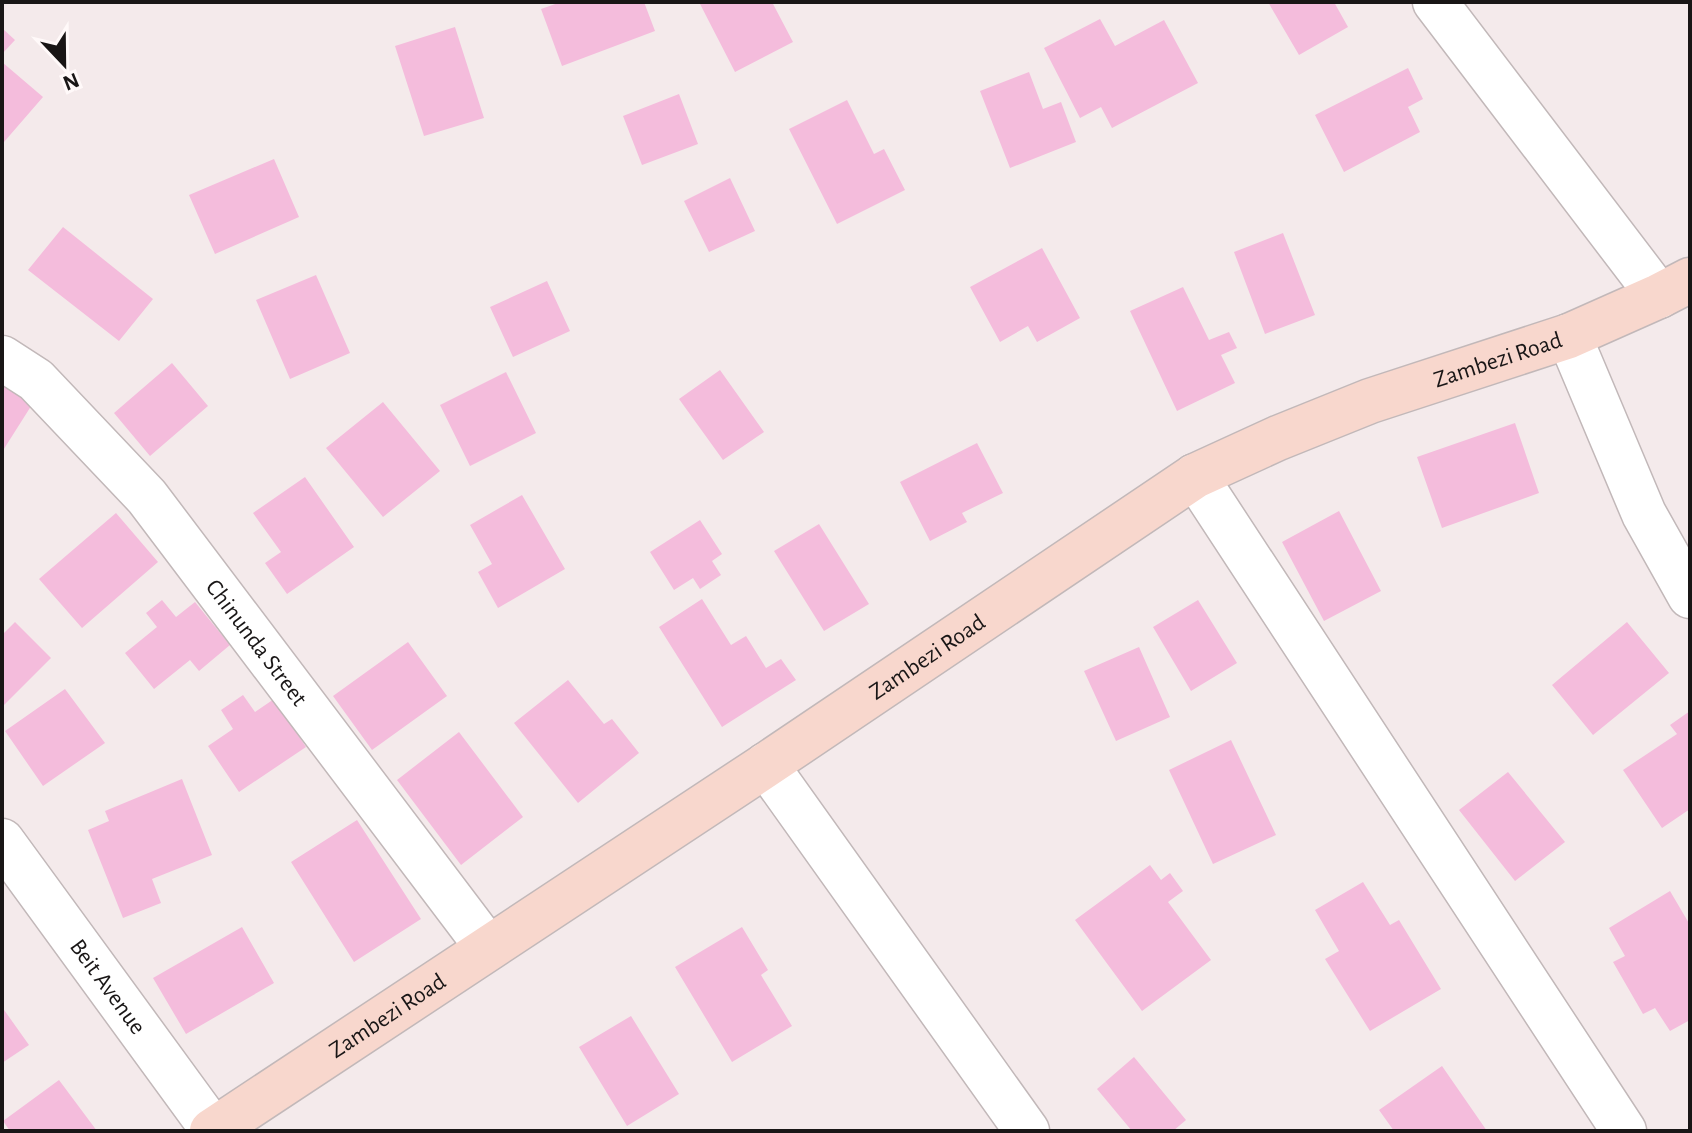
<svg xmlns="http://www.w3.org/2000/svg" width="1692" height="1133" font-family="'Alegreya Sans',sans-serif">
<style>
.building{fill:#f4bcdc}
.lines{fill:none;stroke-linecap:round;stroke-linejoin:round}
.street-casing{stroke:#c2b8b9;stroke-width:47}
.secondary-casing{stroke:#c2b8b9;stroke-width:47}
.street{stroke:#fff;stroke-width:44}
.secondary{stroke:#f8d7cd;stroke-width:44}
.labels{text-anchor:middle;stroke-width:6;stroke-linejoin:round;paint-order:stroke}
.street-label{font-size:24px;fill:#191616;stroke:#fff9f9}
</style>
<rect width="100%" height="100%" fill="#f4eaeb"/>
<path class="building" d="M 561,2 L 644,2 L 655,31 L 562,66 L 541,9 Z
M 699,2 L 772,2 L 793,42 L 735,72 Z
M 1268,2 L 1334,2 L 1348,27 L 1299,55 Z
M 1100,19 L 1115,46 L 1164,20 L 1198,83 L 1112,128 L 1101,107 L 1080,118 L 1044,48 Z
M 455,27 L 484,118 L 424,136 L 395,46 Z
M 2,28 L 15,40 L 2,54 Z
M 2,62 L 43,97 L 4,142 L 2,141 Z
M 1408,68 L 1423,99 L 1408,107 L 1420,132 L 1344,172 L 1315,115 Z
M 1029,72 L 1043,109 L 1061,102 L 1076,142 L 1010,168 L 980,91 Z
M 679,94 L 698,144 L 642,165 L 623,116 Z
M 847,100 L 874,154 L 884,149 L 905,190 L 837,224 L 789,129 Z
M 274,159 L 299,217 L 215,254 L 189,195 Z
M 730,178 L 755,231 L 709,252 L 684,201 Z
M 63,227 L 153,299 L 119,341 L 28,270 Z
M 1283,233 L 1315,315 L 1265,334 L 1234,252 Z
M 1042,248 L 1080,318 L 1037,342 L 1028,326 L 1000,342 L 970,287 Z
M 316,275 L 350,353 L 290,379 L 256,300 Z
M 547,281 L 570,331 L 513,357 L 490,307 Z
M 1183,287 L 1209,340 L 1229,332 L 1237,348 L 1221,355 L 1235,383 L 1177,411 L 1130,311 Z
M 172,363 L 208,406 L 150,456 L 114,413 Z
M 2,369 L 40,392 L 2,452 Z
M 720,370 L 764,432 L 723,460 L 679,399 Z
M 506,372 L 536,433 L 470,466 L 440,405 Z
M 383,402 L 440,471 L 383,517 L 326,448 Z
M 1515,423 L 1539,493 L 1442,528 L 1417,457 Z
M 977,443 L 1003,493 L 962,513 L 967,522 L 930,541 L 900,482 Z
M 305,477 L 354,547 L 287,594 L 265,563 L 281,552 L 253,513 Z
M 522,495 L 565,569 L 498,608 L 478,572 L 492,564 L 470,525 Z
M 1339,511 L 1381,591 L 1324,621 L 1282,542 Z
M 116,513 L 158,562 L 82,628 L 39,579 Z
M 700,520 L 722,554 L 712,561 L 721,575 L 700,589 L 693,578 L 674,590 L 650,552 Z
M 819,524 L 869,604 L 824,631 L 774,551 Z
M 702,599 L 731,645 L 746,636 L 766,668 L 781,659 L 796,680 L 722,727 L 659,627 Z
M 162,600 L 176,617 L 195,602 L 230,645 L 199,671 L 190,660 L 154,689 L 125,653 L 157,627 L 146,613 Z
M 1198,600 L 1237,663 L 1191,691 L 1153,627 Z
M 15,622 L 51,658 L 2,707 L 2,635 Z
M 1627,622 L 1669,673 L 1593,735 L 1552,685 Z
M 408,642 L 447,696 L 372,750 L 333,696 Z
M 1139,647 L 1170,717 L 1116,741 L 1084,671 Z
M 568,680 L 604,724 L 612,719 L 639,753 L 578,803 L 514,723 Z
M 65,689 L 105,743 L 43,786 L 5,731 Z
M 243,695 L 255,712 L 274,699 L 306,747 L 239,792 L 208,746 L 233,729 L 221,710 Z
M 1690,711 L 1690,809 L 1662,828 L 1623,770 L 1677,734 L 1670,725 Z
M 459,732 L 523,817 L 461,865 L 397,780 Z
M 1231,740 L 1276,835 L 1213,864 L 1169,770 Z
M 1508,772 L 1565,842 L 1515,881 L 1459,810 Z
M 182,779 L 212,855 L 152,879 L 161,903 L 123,918 L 88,830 L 109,821 L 105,811 Z
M 357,820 L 421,919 L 354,962 L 291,862 Z
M 1150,865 L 1161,880 L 1170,873 L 1183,891 L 1168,902 L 1211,960 L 1142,1011 L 1075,920 Z
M 1363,882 L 1390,925 L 1399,920 L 1441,989 L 1370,1031 L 1325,959 L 1339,951 L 1315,910 Z
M 1670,891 L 1690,925 L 1690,1020 L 1670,1031 L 1655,1008 L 1643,1014 L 1613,962 L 1625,956 L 1609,928 Z
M 242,927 L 274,983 L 186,1034 L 153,978 Z
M 742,927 L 768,970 L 761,975 L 792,1026 L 732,1062 L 675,967 Z
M 2,1007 L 29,1045 L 2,1063 Z
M 631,1016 L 679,1094 L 627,1126 L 579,1047 Z
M 1134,1057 L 1186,1120 L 1173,1131 L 1132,1131 L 1097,1089 Z
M 1442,1066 L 1487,1131 L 1394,1131 L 1379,1110 Z
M 59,1080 L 97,1131 L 10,1131 L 3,1121 Z"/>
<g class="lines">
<g class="street-casing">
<g id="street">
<path d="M 1435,2 L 1659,296"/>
<path d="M 1569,336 L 1644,514 L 1690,596"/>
<path id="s1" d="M 2,358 L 36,380 L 147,497 L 488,948"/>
<path d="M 1195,476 L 1624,1131"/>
<path d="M 766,765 L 1027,1131"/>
<path id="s2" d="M 2,841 L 213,1130"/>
</g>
</g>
<g class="secondary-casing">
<g id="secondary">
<path id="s3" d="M 212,1131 L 766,765 L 1195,476 L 1278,438 L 1370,401 L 1569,336 L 1659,296 L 1690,280"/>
</g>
</g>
<use href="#street" class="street"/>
<use href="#secondary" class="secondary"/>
</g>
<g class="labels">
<g class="street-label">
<text dy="8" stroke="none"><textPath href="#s3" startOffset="1506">Zambezi Road</textPath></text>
<text dy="8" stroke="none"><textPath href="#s1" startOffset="384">Chinunda Street</textPath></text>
<text dy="8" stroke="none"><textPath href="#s3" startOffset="858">Zambezi Road</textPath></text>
<text dy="8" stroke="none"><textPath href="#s2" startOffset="180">Beit Avenue</textPath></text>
<text dy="8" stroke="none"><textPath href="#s3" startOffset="210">Zambezi Road</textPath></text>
</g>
</g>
<rect width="1692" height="1133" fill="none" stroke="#191616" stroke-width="8"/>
<g transform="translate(64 64) rotate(158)" stroke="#fff9f9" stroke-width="6" paint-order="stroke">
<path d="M0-6L14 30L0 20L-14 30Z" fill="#191616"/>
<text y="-12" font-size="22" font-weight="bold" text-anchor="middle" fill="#191616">N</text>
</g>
</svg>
